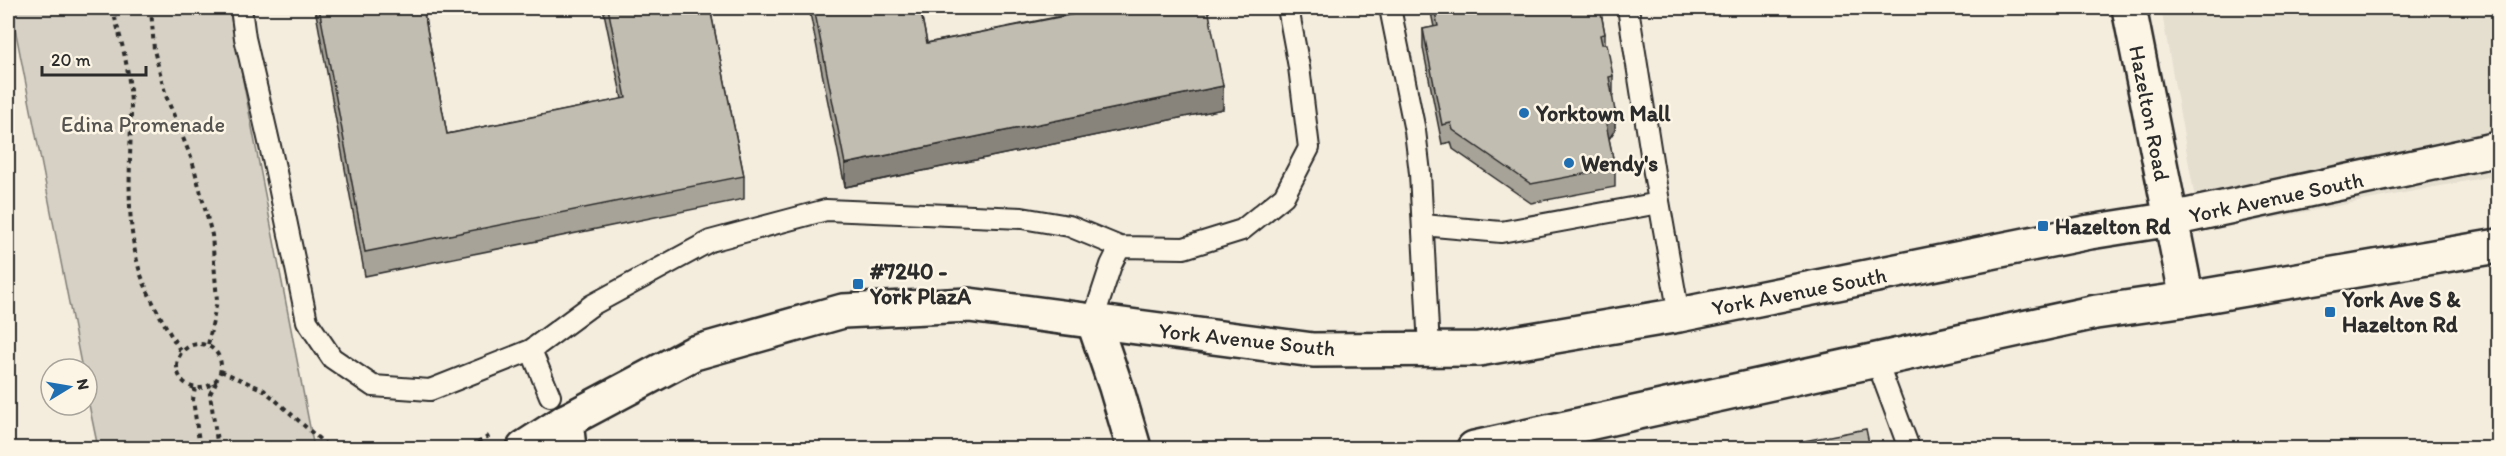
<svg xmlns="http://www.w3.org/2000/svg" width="2506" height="456" font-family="Itim,sans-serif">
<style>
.built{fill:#e5dfd0}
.green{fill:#d6d1c4;stroke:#807e78;stroke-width:1.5}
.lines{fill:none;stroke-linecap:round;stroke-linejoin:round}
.service-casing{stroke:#2b2b2b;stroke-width:24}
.minor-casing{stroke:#2b2b2b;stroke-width:38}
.tertiary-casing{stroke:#2b2b2b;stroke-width:38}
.path{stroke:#2b2b2b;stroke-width:4;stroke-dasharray:4.5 4.5;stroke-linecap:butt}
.service{stroke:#fcf5e5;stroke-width:20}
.minor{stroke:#fcf5e5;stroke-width:33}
.tertiary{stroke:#fcf5e5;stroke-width:33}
.wall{fill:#a7a398;stroke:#2b2b2b;stroke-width:1.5}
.shaded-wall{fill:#88847c;stroke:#2b2b2b;stroke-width:1.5}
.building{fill:#c2bdb1;stroke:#2b2b2b;stroke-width:1.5}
.poi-dot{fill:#1f6fb2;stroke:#fcf5e5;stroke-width:2}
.labels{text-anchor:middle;stroke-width:5;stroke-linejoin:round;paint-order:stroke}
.poi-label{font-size:22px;font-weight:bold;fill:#2b2b2b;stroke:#fcf5e5;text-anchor:start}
.street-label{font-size:22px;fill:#2b2b2b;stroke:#fcf5e5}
.park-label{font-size:22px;fill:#565451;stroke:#fcf5e5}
</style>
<rect width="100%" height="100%" fill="#f4edde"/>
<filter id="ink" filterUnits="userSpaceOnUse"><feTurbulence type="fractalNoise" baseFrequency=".0167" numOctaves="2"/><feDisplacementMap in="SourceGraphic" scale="12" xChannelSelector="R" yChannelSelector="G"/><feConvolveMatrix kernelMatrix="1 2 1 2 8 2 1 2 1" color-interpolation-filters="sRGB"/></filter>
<g filter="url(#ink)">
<path class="built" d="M 2161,8 L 2498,8 L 2498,175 L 2201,232 Z"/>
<path class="green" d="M 11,8 L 229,8 L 314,448 L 98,448 L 87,395 L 87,369 L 82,369 Z"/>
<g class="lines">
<g class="service-casing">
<path id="service" d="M 241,8 L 245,38 L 276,172 L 307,321 L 332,358 L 373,386 L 430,390 L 531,350 L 550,396
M 1390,8 L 1415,131 L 1420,173 L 1429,349
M 1628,8 L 1654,173 L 1679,315
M 1423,225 L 1501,232 L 1659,203
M 1093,320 L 1111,265 L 1120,247 L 1184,248 L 1242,230 L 1284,196 L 1309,148 L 1299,67 L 1288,8
M 531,350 L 592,305 L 710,241 L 826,210 L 1022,218 L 1069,226 L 1120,247
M 1876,359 L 1909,448"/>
</g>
<g class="minor-casing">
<path id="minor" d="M 1093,320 L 1116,387 L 1134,448
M 566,421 L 569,448"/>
</g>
<g class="tertiary-casing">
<path id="tertiary" d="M 2129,8 L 2187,299
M 524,448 L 566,421 L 694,353 L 843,311 L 969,305 L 1313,350 L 1479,349 L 1679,315 L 2090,232 L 2172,219 L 2498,149
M 1474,448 L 2096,312 L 2187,299 L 2498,246"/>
</g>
<path class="path" d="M 112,8 C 122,42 131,75 131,111 C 131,165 124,222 141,275 C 151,302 166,327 181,352
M 151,8 L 154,50 L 166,96 L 192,160 L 212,235 L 217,301 L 208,345
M177 366a22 22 0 1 1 44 0a22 22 0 1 1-44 0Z
M 221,371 L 264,390 L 325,444 L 344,448
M 216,382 L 210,394 L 218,448
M 195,388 L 193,400 L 200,448
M 470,448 L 492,434"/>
<use href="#service" class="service"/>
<use href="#minor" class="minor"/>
<use href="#tertiary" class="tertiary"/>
</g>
<path class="wall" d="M 315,8 L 423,8 L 447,134 L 622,99 L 603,8 L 710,8 L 744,176 L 744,199 L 365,276 Z
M 809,8 L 920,8 L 927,43 L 1100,8 L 1208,8 L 1223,109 L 845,187 Z
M 1430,8 L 1600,8 L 1605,34 L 1605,44 L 1613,76 L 1613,95 L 1612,95 L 1615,130 L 1609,139 L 1615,168 L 1615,187 L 1531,203 L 1453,149 L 1451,142 L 1442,144 L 1423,48 L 1423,29 L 1434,27 Z"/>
<path class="shaded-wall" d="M 1223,86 L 1223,109 L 845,187 L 845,164 Z
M 1615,111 L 1615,130 L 1606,143 L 1606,124 Z"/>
<path class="building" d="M 319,8 L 423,8 L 447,134 L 626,98 L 608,8 L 710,8 L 744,176 L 365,252 Z
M 814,8 L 920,8 L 927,43 L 1105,8 L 1208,8 L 1223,86 L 845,164 Z
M 1434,8 L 1600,8 L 1605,34 L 1600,35 L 1602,44 L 1607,44 L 1613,76 L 1609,77 L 1615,111 L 1606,124 L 1615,168 L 1531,184 L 1453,130 L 1451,123 L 1442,125 L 1423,29 L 1438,26 Z
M 1866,429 L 1870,448 L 1768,448 Z"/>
</g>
<g class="poi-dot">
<circle cx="1524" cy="113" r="6"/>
<circle cx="1569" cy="163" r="6"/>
<rect x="2037" y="220" width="12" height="12" rx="3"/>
<rect x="852" y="278" width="12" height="12" rx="3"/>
<rect x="2324" y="306" width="12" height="12" rx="3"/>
</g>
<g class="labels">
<g class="poi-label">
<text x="1536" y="121">Yorktown Mall</text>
<text x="1581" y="171">Wendy's</text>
<text x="2055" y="234">Hazelton Rd</text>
<text x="870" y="279">#7240 -<tspan x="870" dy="25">York PlazA</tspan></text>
<text x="2342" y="307">York Ave S &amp;<tspan x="2342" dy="25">Hazelton Rd</tspan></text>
</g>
<g class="street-label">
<text transform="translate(2150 113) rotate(79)" y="8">Hazelton Road</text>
<text transform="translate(2276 197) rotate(-12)" y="8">York Avenue South</text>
<text transform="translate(1799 291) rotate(-11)" y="8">York Avenue South</text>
<text transform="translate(1247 339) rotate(6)" y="8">York Avenue South</text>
</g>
<g class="park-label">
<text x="143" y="132">Edina Promenade</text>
</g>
</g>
<rect width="2506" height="456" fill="none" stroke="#fcf5e5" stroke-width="30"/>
<rect x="15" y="15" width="2476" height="426" fill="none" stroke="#2b2b2b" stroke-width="2" filter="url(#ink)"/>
<g transform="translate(69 387) rotate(79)"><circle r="28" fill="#fcf5e5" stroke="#a8a49b" stroke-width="1.5"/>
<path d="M0-4.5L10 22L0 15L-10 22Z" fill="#1f6fb2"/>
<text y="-9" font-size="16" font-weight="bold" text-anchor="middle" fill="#2b2b2b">N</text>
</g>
<path d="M42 66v9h104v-9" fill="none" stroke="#2b2b2b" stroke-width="3"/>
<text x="51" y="66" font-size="18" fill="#2b2b2b" stroke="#fcf5e5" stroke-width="4.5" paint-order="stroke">20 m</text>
</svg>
